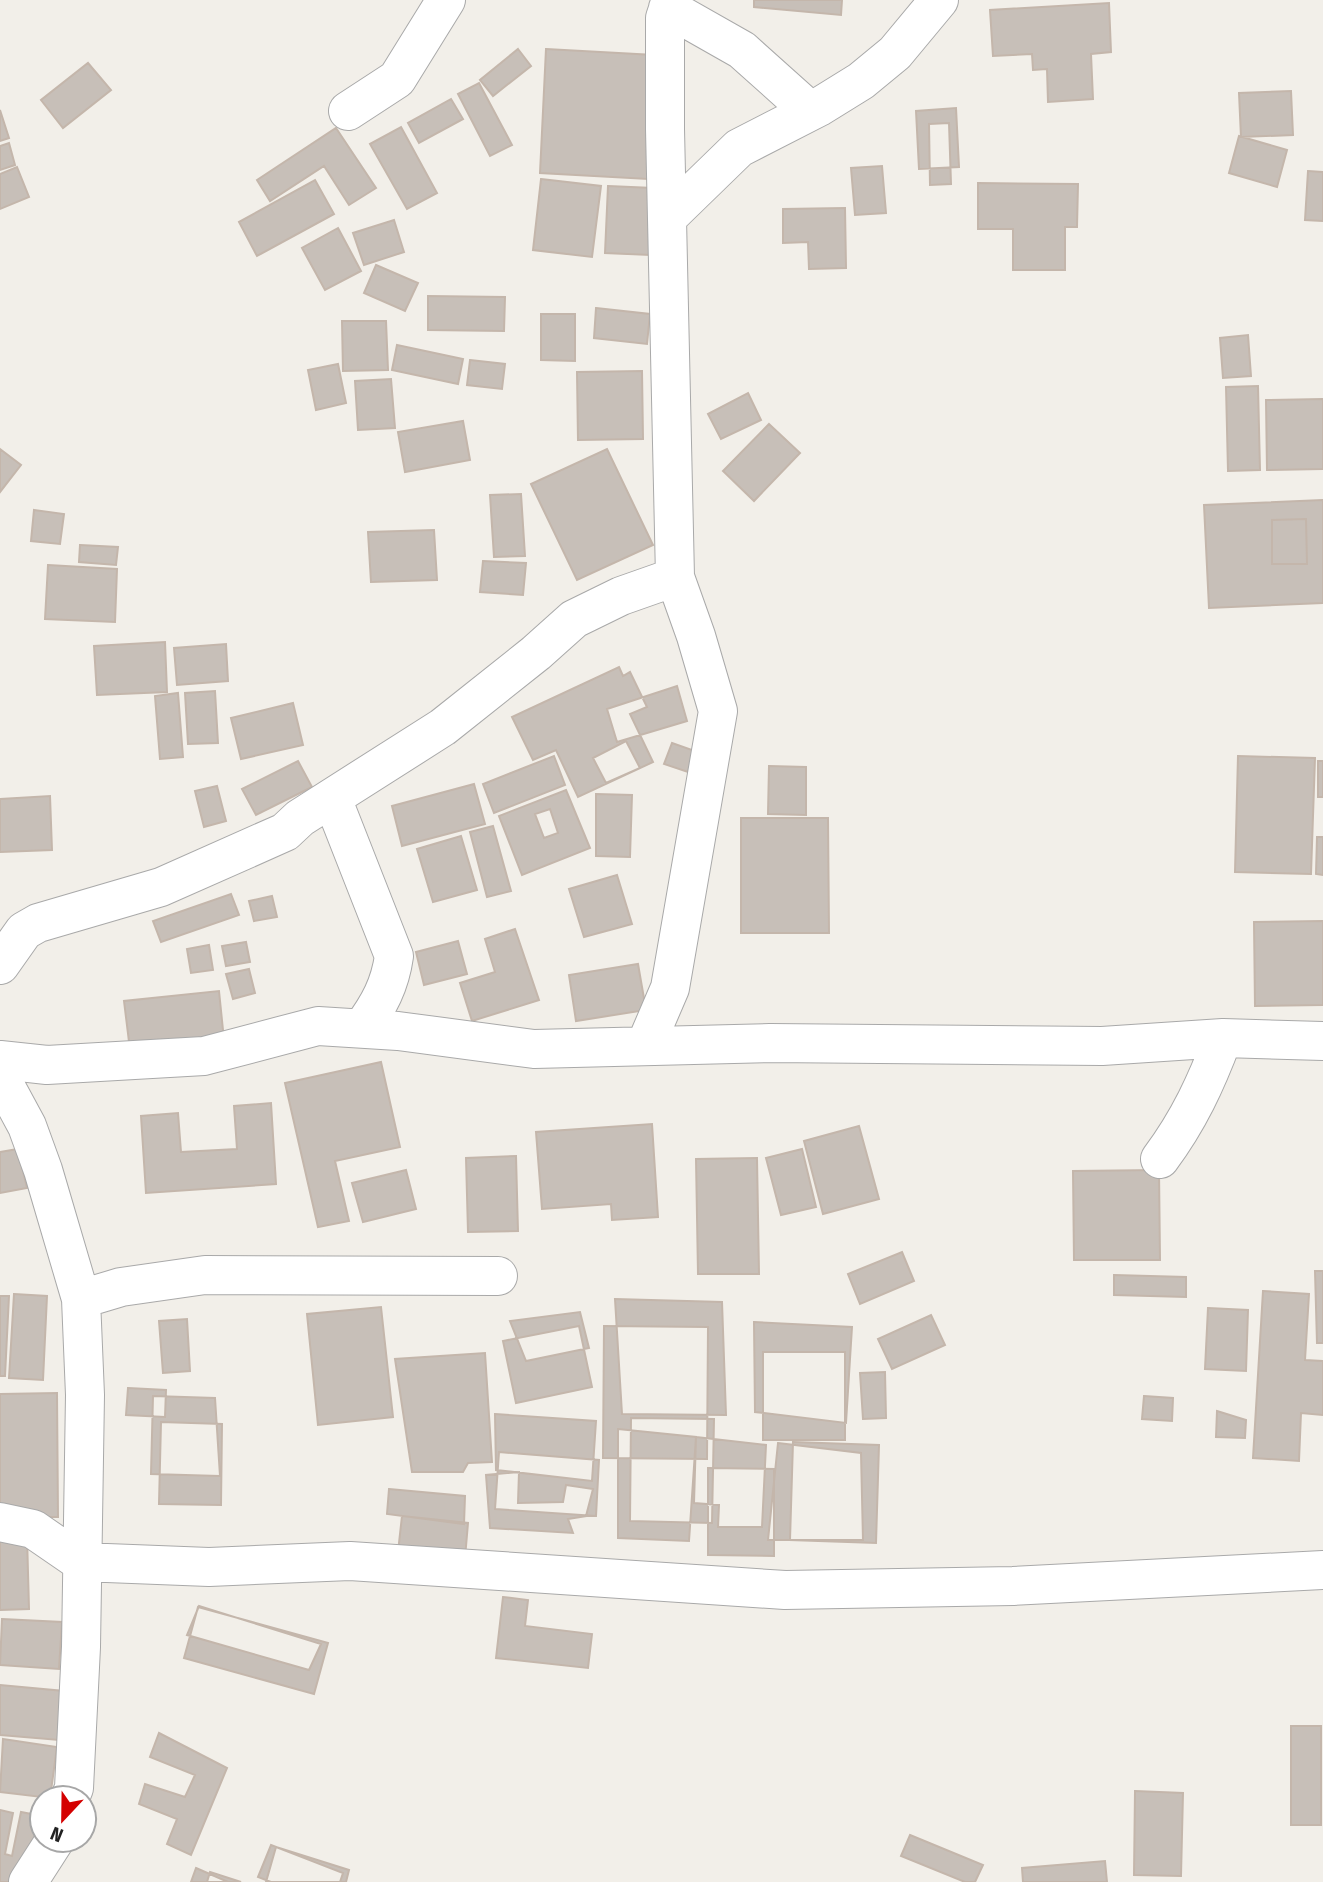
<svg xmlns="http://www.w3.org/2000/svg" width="1323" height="1882" font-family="'Fira Sans Condensed',sans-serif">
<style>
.building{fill:#c7bfb8;stroke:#c4b6ab;stroke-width:2;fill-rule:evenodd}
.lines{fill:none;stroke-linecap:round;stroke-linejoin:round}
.street-casing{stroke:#a9a9a9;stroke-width:40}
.street{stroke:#fff;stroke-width:38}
</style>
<rect width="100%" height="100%" fill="#f2efe9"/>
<path class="building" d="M 754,0 L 842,0 L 841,15 L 754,7 Z
M 1109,3 L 1111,52 L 1091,54 L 1093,99 L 1048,102 L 1047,69 L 1033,70 L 1032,54 L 993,56 L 990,10 Z
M 518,49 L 531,66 L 493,96 L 480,80 Z
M 546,49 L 654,55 L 648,179 L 540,173 Z
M 88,63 L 111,90 L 63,128 L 41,100 Z
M 479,83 L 512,145 L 490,156 L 458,94 Z
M 1291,91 L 1293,135 L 1241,137 L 1239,93 Z
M 451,99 L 463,119 L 419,143 L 408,123 Z
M 956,108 L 959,167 L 919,169 L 916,111 Z
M 0,110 L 9,138 L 0,141 Z
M 949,123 L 951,184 L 930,185 L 929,124 Z
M 401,127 L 437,193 L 407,209 L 370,144 Z
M 336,128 L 376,188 L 349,205 L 324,166 L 270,201 L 257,180 Z
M 1239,136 L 1287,150 L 1277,187 L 1229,173 Z
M 9,143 L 15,165 L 0,170 L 0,146 Z
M 882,166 L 886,213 L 855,215 L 851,168 Z
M 17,167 L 29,197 L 0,209 L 0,174 Z
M 1308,171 L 1323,172 L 1323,221 L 1305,220 Z
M 541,179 L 601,186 L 592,257 L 533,250 Z
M 315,180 L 334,214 L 257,256 L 239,222 Z
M 978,183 L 1078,184 L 1077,227 L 1065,227 L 1065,270 L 1013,270 L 1013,229 L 978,229 Z
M 608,186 L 653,188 L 650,255 L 605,253 Z
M 845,208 L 846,268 L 809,269 L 808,242 L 783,243 L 783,209 Z
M 394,220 L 404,252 L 364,265 L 353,233 Z
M 338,228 L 361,271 L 325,290 L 302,248 Z
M 376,265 L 418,283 L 405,311 L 364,293 Z
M 428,296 L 505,297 L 504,331 L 428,330 Z
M 596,308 L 650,314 L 647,344 L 594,338 Z
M 541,314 L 575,314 L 575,361 L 541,360 Z
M 342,321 L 386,321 L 388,370 L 343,371 Z
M 1248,335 L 1251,376 L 1223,378 L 1220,338 Z
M 397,345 L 463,359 L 458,384 L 392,370 Z
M 470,360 L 505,364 L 502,389 L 467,385 Z
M 338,364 L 346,403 L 316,410 L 308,370 Z
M 642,371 L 643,439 L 578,440 L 577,372 Z
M 391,379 L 395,428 L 358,430 L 355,381 Z
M 1258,386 L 1260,470 L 1228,471 L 1226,387 Z
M 748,393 L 761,420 L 721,439 L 708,414 Z
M 1323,399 L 1323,469 L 1267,470 L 1266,400 Z
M 463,421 L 470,460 L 405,472 L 398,432 Z
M 769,424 L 800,453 L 754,501 L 723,471 Z
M 0,449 L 21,465 L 0,492 Z
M 607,449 L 653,545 L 577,580 L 531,484 Z
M 521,494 L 525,556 L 494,557 L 490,495 Z
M 1323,500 L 1323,603 L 1209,608 L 1204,505 ZM 1306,519 L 1307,564 L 1272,564 L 1272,520 Z
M 34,510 L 64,514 L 60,544 L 31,541 Z
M 1306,519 L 1307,564 L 1272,564 L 1272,520 Z
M 434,530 L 437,580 L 371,582 L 368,532 Z
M 80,545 L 118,547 L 116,565 L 79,562 Z
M 483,561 L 526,563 L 523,595 L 480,592 Z
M 48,565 L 117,569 L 115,622 L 45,619 Z
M 165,642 L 167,692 L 97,695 L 94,646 Z
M 226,644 L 228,681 L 177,685 L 174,648 Z
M 619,667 L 623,676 L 630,672 L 647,707 L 630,714 L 653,762 L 578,797 L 556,750 L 533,760 L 512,717 Z
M 677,686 L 687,721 L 617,742 L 607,709 Z
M 215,691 L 218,743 L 188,744 L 185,693 Z
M 178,693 L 183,757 L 160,759 L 155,696 Z
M 293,703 L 303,745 L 241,759 L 231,718 Z
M 626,741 L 640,768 L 606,783 L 593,758 Z
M 672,743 L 695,751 L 688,772 L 664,764 Z
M 554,756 L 565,785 L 494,813 L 483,784 Z
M 1238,756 L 1315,758 L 1311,874 L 1235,872 Z
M 298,761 L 312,787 L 256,815 L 242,789 Z
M 1318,761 L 1323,761 L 1323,797 L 1318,797 Z
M 769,766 L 806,767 L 806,815 L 768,814 Z
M 474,784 L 485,824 L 402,846 L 392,806 Z
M 217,786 L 226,821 L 204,827 L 195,791 Z
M 566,790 L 590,848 L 522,875 L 499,816 ZM 550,809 L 558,833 L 544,838 L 535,814 Z
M 596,794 L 632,795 L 630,857 L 596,856 Z
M 50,796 L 52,850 L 0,852 L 0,799 Z
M 741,818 L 828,818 L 829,933 L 741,933 Z
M 493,826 L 511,891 L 487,897 L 470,832 Z
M 461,836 L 477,890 L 433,902 L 417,849 Z
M 1317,837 L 1323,837 L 1323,875 L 1316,874 Z
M 617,875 L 632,924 L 584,937 L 569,889 Z
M 231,894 L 239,915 L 161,942 L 153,921 Z
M 272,896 L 277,917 L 254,921 L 249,901 Z
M 1323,921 L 1323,1005 L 1255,1006 L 1254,922 Z
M 515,929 L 539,1000 L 472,1021 L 460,983 L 495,972 L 485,939 Z
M 458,941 L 467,974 L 424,985 L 416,952 Z
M 246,942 L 250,962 L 226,966 L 222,946 Z
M 209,945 L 213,970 L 191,973 L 187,949 Z
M 638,964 L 646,1010 L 576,1021 L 569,975 Z
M 249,969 L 255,993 L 233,999 L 226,974 Z
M 219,991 L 224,1040 L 130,1050 L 124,1001 Z
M 381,1062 L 400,1147 L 335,1161 L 349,1221 L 318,1227 L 285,1083 Z
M 271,1103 L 276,1184 L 146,1193 L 141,1116 L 178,1113 L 181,1152 L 237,1149 L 234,1106 Z
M 652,1124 L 658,1217 L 612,1220 L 611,1204 L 542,1209 L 536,1132 Z
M 859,1126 L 879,1199 L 823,1214 L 804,1141 Z
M 18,1149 L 27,1188 L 0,1193 L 0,1152 Z
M 802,1149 L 816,1207 L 781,1215 L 766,1158 Z
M 516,1156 L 518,1231 L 468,1232 L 466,1158 Z
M 757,1158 L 759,1274 L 698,1274 L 696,1159 Z
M 406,1170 L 416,1209 L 363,1222 L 352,1183 Z
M 1159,1170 L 1160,1260 L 1074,1260 L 1073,1171 Z
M 902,1252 L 914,1281 L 860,1304 L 848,1274 Z
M 1315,1271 L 1323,1271 L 1323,1343 L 1317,1343 Z
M 1114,1275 L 1186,1277 L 1186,1297 L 1114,1295 Z
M 1263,1291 L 1309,1294 L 1305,1360 L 1323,1361 L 1323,1415 L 1301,1413 L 1299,1461 L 1253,1458 Z
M 14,1294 L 47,1296 L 43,1380 L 9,1378 Z
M 0,1296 L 9,1296 L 5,1376 L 0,1376 Z
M 615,1299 L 722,1302 L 726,1415 L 622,1414 Z
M 381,1307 L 393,1417 L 318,1425 L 307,1314 Z
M 1208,1308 L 1248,1310 L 1246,1371 L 1205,1369 Z
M 580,1312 L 589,1348 L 526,1361 L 510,1321 Z
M 931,1315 L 945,1345 L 892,1369 L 878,1339 Z
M 187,1319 L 190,1371 L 163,1373 L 159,1321 Z
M 754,1322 L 852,1327 L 846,1423 L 755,1412 Z
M 579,1326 L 592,1387 L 516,1403 L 503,1341 Z
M 604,1326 L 708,1327 L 707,1459 L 603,1458 Z
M 763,1352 L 845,1352 L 845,1440 L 763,1440 Z
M 485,1353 L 492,1462 L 468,1463 L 463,1472 L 412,1472 L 395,1359 Z
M 885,1372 L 886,1418 L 863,1419 L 860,1373 Z
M 128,1388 L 166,1390 L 165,1417 L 126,1415 Z
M 57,1393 L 58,1517 L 0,1517 L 0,1394 Z
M 153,1396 L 215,1398 L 220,1476 L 151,1474 Z
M 1144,1396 L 1173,1398 L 1172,1421 L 1142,1419 Z
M 1217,1411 L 1246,1420 L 1245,1438 L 1216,1437 Z
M 495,1414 L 596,1421 L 592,1481 L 496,1470 Z
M 631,1418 L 714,1419 L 712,1523 L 630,1521 Z
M 161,1422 L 222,1424 L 221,1505 L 159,1504 Z
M 618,1429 L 696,1437 L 689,1541 L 618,1538 Z
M 696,1437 L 766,1445 L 762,1527 L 718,1527 L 719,1505 L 694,1503 Z
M 793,1442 L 879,1445 L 876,1543 L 790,1540 Z
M 778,1443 L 861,1453 L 863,1540 L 768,1540 Z
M 499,1452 L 599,1460 L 596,1516 L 495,1509 Z
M 708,1468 L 774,1469 L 774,1556 L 708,1555 Z
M 519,1472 L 518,1503 L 563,1502 L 566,1485 L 593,1489 L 586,1516 L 568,1519 L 573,1533 L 490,1528 L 486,1475 Z
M 389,1489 L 465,1496 L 464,1524 L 387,1514 Z
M 402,1516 L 468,1523 L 465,1558 L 398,1552 Z
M 0,1536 L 27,1536 L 29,1609 L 0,1610 Z
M 503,1597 L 528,1600 L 525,1626 L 592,1634 L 588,1668 L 496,1658 Z
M 199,1606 L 321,1644 L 309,1670 L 187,1635 Z
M 198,1607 L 328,1643 L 314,1694 L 184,1658 Z
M 2,1619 L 62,1622 L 59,1669 L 0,1665 Z
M 0,1685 L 64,1691 L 59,1740 L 0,1735 Z
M 1291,1726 L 1321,1726 L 1321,1825 L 1291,1825 Z
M 159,1733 L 227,1768 L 191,1855 L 167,1844 L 177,1819 L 139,1804 L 145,1784 L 185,1797 L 195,1775 L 150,1757 Z
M 3,1739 L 57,1747 L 50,1798 L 0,1792 Z
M 1135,1791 L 1183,1793 L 1181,1876 L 1134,1875 Z
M 0,1810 L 13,1813 L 5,1854 L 12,1856 L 21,1812 L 42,1816 L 42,1840 L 50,1882 L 0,1882 Z
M 910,1835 L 983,1865 L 975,1882 L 965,1882 L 901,1856 Z
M 271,1845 L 343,1873 L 340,1882 L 271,1882 L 258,1877 Z
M 276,1847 L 349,1870 L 346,1882 L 266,1882 Z
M 1105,1861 L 1107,1882 L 1023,1882 L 1022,1868 Z
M 196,1868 L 228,1882 L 191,1882 Z
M 210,1872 L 241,1882 L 207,1882 Z"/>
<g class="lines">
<g class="street-casing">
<path id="street" d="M 668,8 L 742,50 L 810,111
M 348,111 L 397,79 L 446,0
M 669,216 L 739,148 L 819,107 L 861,81 L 895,53 L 939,0
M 332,798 L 394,956 C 390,985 379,1005 362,1028
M 0,965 L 24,931 L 38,923 L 161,887 L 285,832 L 300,818 L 443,727 L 536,653 L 574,619 L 621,596 L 675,577 L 665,129 L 665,18 L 671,0
M 646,1044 L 670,988 L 718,711 L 696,636 L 675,577
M 0,1060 L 47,1065 L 204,1056 L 318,1026 L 398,1031 L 534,1049 L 770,1043 L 1102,1046 L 1223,1038 L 1323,1041
M 0,1076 L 27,1126 L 43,1170 L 81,1299 L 85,1395 L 81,1647 L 74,1788 L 70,1798
M 1160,1159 C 1189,1120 1206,1083 1223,1038
M 81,1299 L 121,1287 L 205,1275 L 498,1276
M 0,1522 L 33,1529 L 81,1562 L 209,1567 L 350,1561 L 785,1590 L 1013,1586 L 1323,1570
M 28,1882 L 55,1840"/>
</g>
<use href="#street" class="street"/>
</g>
<g transform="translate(63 1819) rotate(202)"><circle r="33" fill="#ffffff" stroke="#a7a7a7" stroke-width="2"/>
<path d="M0-5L12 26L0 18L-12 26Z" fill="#d40000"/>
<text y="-10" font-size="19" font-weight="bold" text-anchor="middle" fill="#222222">N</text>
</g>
</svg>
